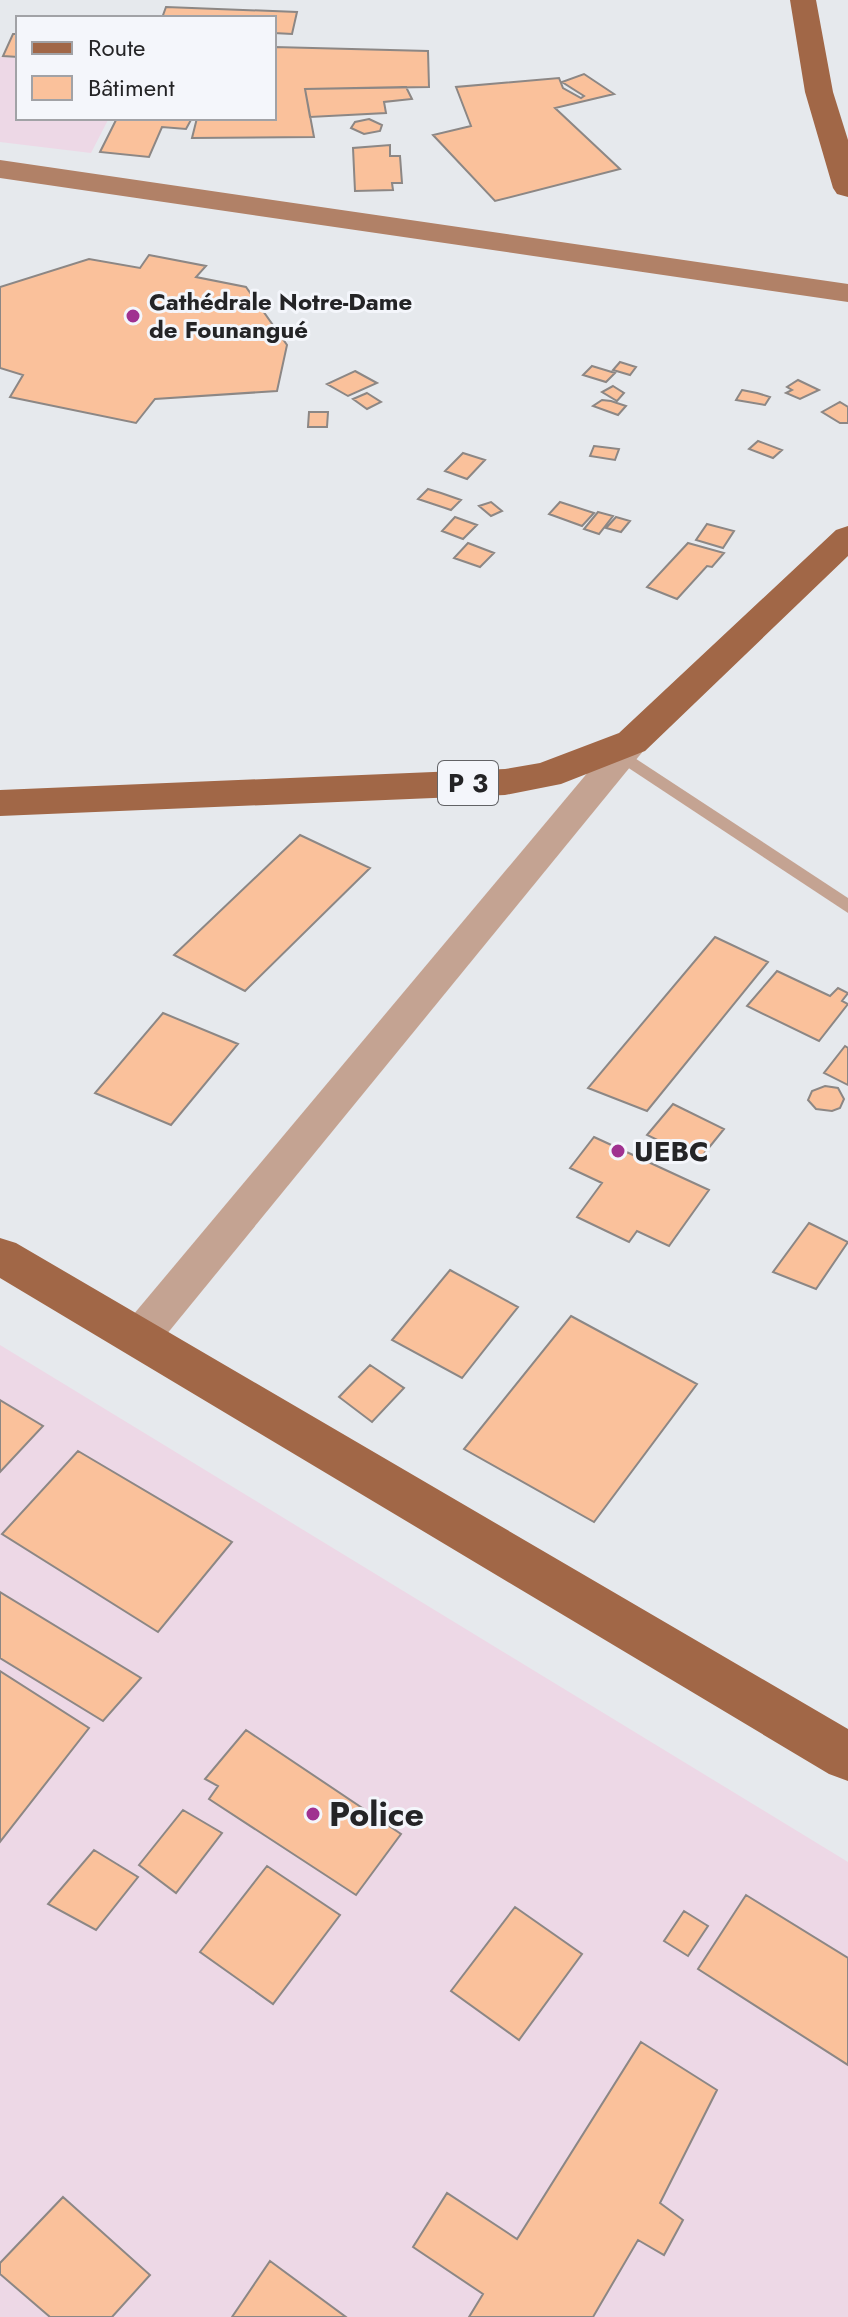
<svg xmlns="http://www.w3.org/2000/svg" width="848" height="2317" font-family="Jost,sans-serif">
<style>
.education{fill:#edd8e6}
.building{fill:#fac19b;stroke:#8c8785;stroke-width:2}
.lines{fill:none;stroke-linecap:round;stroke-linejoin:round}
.lane{fill:#c4a392;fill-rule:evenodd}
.street{fill:#c4a392;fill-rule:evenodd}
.secondary{fill:#b18167;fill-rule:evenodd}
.primary{fill:#a16747;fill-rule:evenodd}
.poi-dot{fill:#a03190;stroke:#f4f6fb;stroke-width:3}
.labels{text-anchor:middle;stroke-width:6;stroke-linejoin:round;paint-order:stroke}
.far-poi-label{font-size:24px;font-weight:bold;fill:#242426;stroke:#f4f6fb;text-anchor:start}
.shield{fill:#f4f6fb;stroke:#626366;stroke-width:2}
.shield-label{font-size:26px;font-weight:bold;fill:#242426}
.poi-label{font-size:28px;font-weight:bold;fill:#242426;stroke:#f4f6fb;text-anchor:start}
.near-poi-label{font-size:34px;font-weight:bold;fill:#242426;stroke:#f4f6fb;text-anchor:start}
</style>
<rect width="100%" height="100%" fill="#e6e9ed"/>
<path class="education" d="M 0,57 L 18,58 L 18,118 L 109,118 L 91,153 L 0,142 Z
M 0,1345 L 848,1862 L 848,2317 L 0,2317 Z"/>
<path class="building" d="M 166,7 L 297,12 L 292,34 L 274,33 L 274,18 L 162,18 Z
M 13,34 L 18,34 L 18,57 L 3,56 Z
M 274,47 L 428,51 L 429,87 L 305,89 L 314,137 L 192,138 L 197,118 L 274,118 Z
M 584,74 L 614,94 L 555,108 L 620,169 L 495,201 L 433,135 L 471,126 L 456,87 L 559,78 L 563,88 L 581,98 L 584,96 L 562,82 Z
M 406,87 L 412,99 L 384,102 L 386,113 L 310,117 L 305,89 Z
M 117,118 L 192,118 L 186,129 L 162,127 L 149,157 L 100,152 Z
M 369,119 L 382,125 L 380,131 L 364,134 L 351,128 L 355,122 Z
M 390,145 L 390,156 L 400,156 L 402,183 L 392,183 L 393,190 L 355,191 L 353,148 Z
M 149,255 L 206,266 L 196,277 L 246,287 L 287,345 L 277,391 L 155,399 L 136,423 L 10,397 L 23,375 L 0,368 L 0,287 L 89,259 L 140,268 Z
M 620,362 L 636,367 L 630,375 L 613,370 Z
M 592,366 L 615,373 L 606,382 L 583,375 Z
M 355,371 L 377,383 L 348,396 L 327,384 Z
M 798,380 L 819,390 L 800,399 L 786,393 L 792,390 L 787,387 Z
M 613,386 L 624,393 L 617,401 L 602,392 Z
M 742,390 L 757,393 L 770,397 L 765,405 L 736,400 Z
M 367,393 L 381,402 L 367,409 L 353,399 Z
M 602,400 L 611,401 L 626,406 L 618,415 L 593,406 Z
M 840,402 L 848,407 L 848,423 L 840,423 L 822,412 Z
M 309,412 L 328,412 L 327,427 L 308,427 Z
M 758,441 L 782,450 L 773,458 L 749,449 Z
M 594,446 L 619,449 L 615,460 L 590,456 Z
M 463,453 L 485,460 L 467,479 L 445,471 Z
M 428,489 L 441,493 L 461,500 L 451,510 L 418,499 Z
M 491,502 L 502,511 L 491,516 L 479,506 Z
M 560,502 L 594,513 L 582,526 L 549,514 Z
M 598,512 L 613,516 L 599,534 L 584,529 Z
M 455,517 L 477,525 L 463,539 L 442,531 Z
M 616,517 L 630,521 L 621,532 L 606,528 Z
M 707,524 L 734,531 L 723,548 L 696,540 Z
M 468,543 L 494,553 L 480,567 L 454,558 Z
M 688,543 L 724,553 L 712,567 L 707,566 L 677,599 L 647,587 Z
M 300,835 L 370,868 L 245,991 L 174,955 Z
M 715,937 L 768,962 L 647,1111 L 588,1088 Z
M 777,971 L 830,996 L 838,988 L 848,993 L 842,1001 L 848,1004 L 819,1041 L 747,1006 Z
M 163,1013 L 238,1044 L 171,1125 L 95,1093 Z
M 845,1046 L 848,1048 L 848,1085 L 824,1073 Z
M 825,1086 L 838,1088 L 844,1099 L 840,1108 L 832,1111 L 816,1109 L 808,1100 L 812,1091 Z
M 673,1104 L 724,1129 L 699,1160 L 647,1135 Z
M 594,1137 L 709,1190 L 669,1246 L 637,1231 L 629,1242 L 577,1217 L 602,1183 L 570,1168 Z
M 809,1223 L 848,1242 L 816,1289 L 773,1272 Z
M 450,1270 L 518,1307 L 462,1378 L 392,1340 Z
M 571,1316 L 697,1384 L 594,1522 L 464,1449 Z
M 370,1365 L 404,1388 L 372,1422 L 339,1397 Z
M 0,1400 L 43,1426 L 0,1472 Z
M 78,1451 L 232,1542 L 158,1632 L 2,1534 Z
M 0,1592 L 141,1678 L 103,1721 L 0,1658 Z
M 0,1671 L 89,1728 L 0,1842 Z
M 246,1730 L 401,1834 L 356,1895 L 209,1799 L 218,1786 L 205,1779 Z
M 183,1810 L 222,1833 L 176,1893 L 139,1865 Z
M 94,1850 L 138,1877 L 96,1930 L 48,1904 Z
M 267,1866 L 340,1915 L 273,2004 L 200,1952 Z
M 746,1895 L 848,1958 L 848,2065 L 698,1969 Z
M 515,1907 L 582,1954 L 519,2040 L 451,1991 Z
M 684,1911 L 708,1926 L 688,1956 L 664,1941 Z
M 641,2042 L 717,2090 L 660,2203 L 683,2220 L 664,2255 L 638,2240 L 593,2317 L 469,2317 L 483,2294 L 413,2247 L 447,2193 L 517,2239 Z
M 63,2197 L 150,2275 L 112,2317 L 50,2317 L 0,2274 L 0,2263 Z
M 270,2261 L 346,2317 L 232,2317 Z"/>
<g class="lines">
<path class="lane" d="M 621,749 L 848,898 L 848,913 L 615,759 L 612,755 L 615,751 Z"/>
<path class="street" d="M 632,731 L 644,734 L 649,742 L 644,750 L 153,1351 L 138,1356 L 123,1351 L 117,1339 L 123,1327 L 620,734 Z"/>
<path class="secondary" d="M 0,160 L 848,284 L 848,302 L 0,178 Z"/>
<path class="primary" d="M 790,0 L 816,0 L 833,92 L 848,140 L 848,197 L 837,194 L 833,188 L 805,92 Z
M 848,526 L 848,556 L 645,751 L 561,784 L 505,795 L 0,816 L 0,790 L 505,769 L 540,763 L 619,733 L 836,530 Z
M 0,1238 L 16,1243 L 848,1729 L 848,1781 L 829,1774 L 0,1278 Z"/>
</g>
<g class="poi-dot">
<circle cx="133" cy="316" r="8"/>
<circle cx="618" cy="1151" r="8"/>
<circle cx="313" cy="1814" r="8"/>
</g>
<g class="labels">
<g class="far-poi-label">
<text x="149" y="310">Cathédrale Notre-Dame<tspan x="149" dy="28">de Founangué</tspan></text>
</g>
<rect class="shield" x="438" y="761" width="60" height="44" rx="6"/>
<g class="shield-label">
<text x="468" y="792">P 3</text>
</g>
<g class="poi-label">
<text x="634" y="1161">UEBC</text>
</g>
<g class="near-poi-label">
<text x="329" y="1826">Police</text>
</g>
</g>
<rect x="16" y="16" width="260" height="104" fill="#f4f6fb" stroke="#a1a2a6" stroke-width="2"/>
<rect x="32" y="42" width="40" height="12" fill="#a16747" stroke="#a1a2a6" stroke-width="2"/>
<text x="88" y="56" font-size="24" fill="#242426">Route</text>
<rect x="32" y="76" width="40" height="24" fill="#fac19b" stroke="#a1a2a6" stroke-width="2"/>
<text x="88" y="96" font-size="24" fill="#242426">Bâtiment</text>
</svg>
